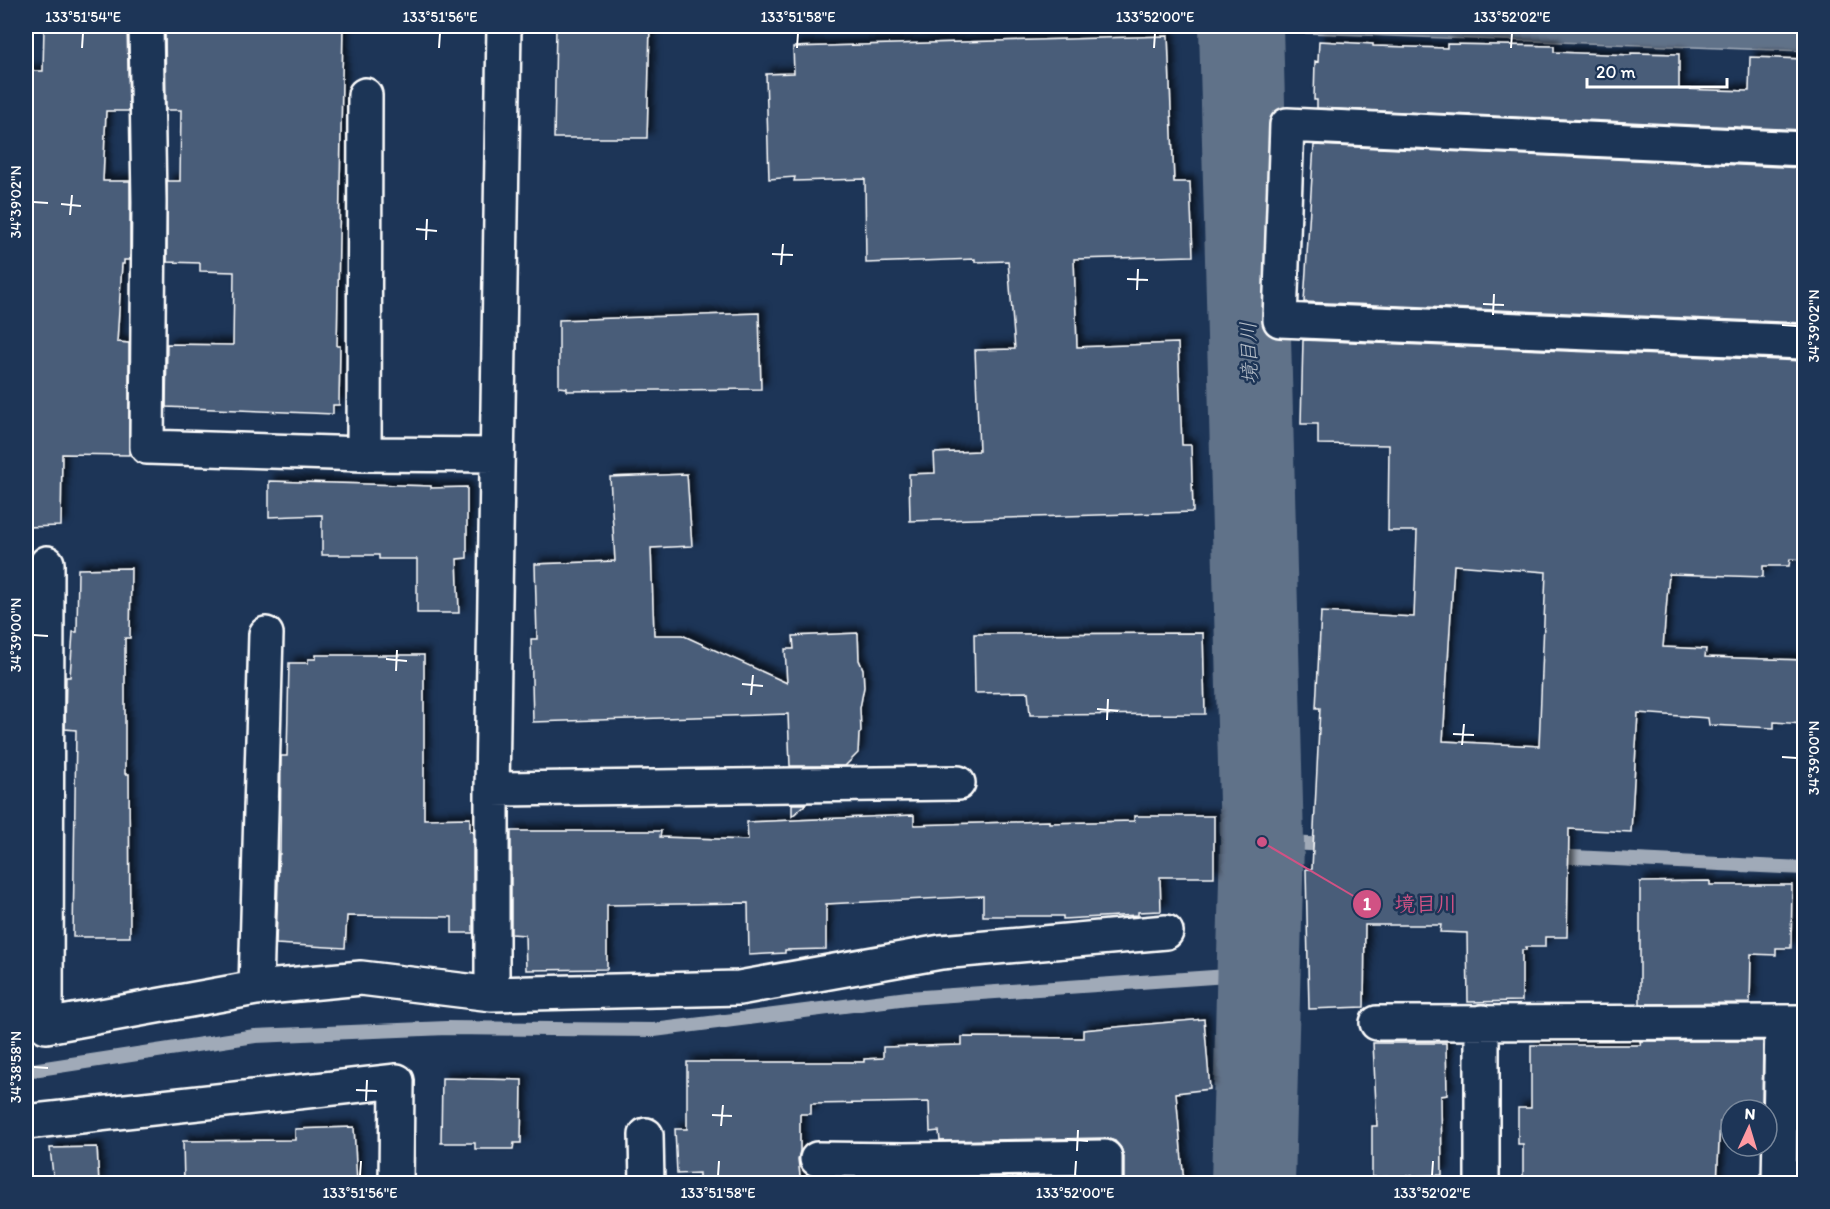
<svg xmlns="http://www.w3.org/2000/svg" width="1830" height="1209" font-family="Itim,'Klee One',sans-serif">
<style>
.water{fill:#617289;stroke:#a0aab8;stroke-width:1.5}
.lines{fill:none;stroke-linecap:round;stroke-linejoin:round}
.stream{stroke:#a0aab8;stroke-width:14}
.river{stroke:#617289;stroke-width:84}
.building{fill:#4a5d79;stroke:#fff;stroke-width:1.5;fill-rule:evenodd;filter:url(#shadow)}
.minor-casing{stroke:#fff;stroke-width:38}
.minor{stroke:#1d3557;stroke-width:33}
.ticks{fill:none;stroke:#fff;stroke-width:2}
.labels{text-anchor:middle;stroke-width:5;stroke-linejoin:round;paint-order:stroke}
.water-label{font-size:21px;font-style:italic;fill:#b8c0ca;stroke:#1d3557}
.leader{fill:none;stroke:#d15284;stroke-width:2}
.callout-dot{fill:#d15284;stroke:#1d3557;stroke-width:2}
.mark-label{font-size:18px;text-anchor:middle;font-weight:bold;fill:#fff}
.callout-label{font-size:21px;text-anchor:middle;font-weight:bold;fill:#d15284;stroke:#1d3557;stroke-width:5;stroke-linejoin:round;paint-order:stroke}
.neatline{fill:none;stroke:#fff;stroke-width:2}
.ticks-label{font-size:15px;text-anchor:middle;fill:#fff}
</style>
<defs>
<filter id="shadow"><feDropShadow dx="5.5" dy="-5.5" stdDeviation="3" flood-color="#0009"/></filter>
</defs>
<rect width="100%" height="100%" fill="#1d3557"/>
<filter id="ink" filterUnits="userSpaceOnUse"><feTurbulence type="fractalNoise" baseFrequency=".0167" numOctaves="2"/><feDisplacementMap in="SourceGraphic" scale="12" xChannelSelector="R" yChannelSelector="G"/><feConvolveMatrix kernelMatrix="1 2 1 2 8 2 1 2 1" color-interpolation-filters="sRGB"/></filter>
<g filter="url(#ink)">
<path class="water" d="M 1241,26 L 1804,26 L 1804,51 L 1307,33 Z"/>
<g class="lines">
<path class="stream" d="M 1262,842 L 1332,845
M 1552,856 L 1804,868
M 26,1071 L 255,1036 L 447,1028 L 654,1030 L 908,998 L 1257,974"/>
<path class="river" d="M 1241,26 L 1262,842 L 1253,1184"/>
</g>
<path class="building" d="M 44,26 L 127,26 L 129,111 L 106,111 L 103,181 L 130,181 L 130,260 L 124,260 L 124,264 L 122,264 L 117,342 L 129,343 L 129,455 L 62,454 L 61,526 L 26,527 L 26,71 L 43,71 Z
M 165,26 L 343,26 L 337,346 L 340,346 L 339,405 L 333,405 L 333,414 L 166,407 L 167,344 L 233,345 L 234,272 L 200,271 L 200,263 L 167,262 L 167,181 L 180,181 L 181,110 L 166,110 Z
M 556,26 L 650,26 L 647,138 L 554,138 Z
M 1168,36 L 1174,182 L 1190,182 L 1193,256 L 1074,259 L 1077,347 L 1178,343 L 1182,445 L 1191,445 L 1193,512 L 910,521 L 909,474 L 935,473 L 934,453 L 979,451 L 975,350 L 1015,349 L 1008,261 L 975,262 L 975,259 L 866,263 L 865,179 L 794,181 L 795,177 L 769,179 L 766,74 L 794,73 L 793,47 Z
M 1319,41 L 1373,44 L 1373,46 L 1447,48 L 1447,44 L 1554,46 L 1554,52 L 1631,55 L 1631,53 L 1679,54 L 1679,89 L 1749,91 L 1750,57 L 1804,59 L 1804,130 L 1317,108 L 1317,100 L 1314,100 L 1315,61 L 1318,62 Z
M 1314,145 L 1804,168 L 1804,323 L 1304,302 Z
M 759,313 L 761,389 L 567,391 L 567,388 L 559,387 L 559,320 Z
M 1303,340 L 1804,361 L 1804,560 L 1790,559 L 1789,566 L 1763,566 L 1763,577 L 1669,574 L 1663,647 L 1706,649 L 1705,657 L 1804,660 L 1804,724 L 1774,722 L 1774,728 L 1709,725 L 1708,718 L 1638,713 L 1631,832 L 1569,829 L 1567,937 L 1545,937 L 1545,947 L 1526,947 L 1526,950 L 1522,950 L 1522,1001 L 1468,1002 L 1467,933 L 1440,932 L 1441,925 L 1365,925 L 1364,1007 L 1309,1009 L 1306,869 L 1312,869 L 1320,708 L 1316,708 L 1321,612 L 1414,617 L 1417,531 L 1388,531 L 1389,445 L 1318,444 L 1318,424 L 1301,424 ZM 1454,565 L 1546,572 L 1539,746 L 1443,741 Z
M 687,474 L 692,546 L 651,548 L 654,635 L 682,635 L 787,683 L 785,649 L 794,649 L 793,636 L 858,633 L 859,660 L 863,669 L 864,687 L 860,708 L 861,732 L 859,734 L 858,753 L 845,766 L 790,766 L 788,714 L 533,722 L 531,639 L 537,639 L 535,564 L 615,561 L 610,477 Z
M 269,481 L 431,486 L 431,488 L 467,487 L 467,558 L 457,559 L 459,613 L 417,613 L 417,559 L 379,559 L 379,555 L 322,555 L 322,515 L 269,517 Z
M 131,568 L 130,638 L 125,638 L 125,774 L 129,774 L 130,937 L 73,937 L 76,730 L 65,729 L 66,677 L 70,677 L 73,632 L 77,632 L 78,569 Z
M 1203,633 L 1205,714 L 1030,715 L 1028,692 L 975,693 L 974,634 Z
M 316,655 L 424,655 L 424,819 L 470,818 L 470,831 L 473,831 L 473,933 L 452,933 L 452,917 L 347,916 L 345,948 L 276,944 L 279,854 L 280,854 L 281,756 L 287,756 L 289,663 L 308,663 L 308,659 L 316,659 Z
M 792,804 L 806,804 L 792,816 Z
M 914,815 L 914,825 L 1049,821 L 1049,823 L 1134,821 L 1134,816 L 1214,816 L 1214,877 L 1160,877 L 1161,911 L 1138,912 L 1138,915 L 1063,919 L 1063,916 L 983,916 L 983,896 L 826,904 L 826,949 L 785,950 L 785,953 L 749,955 L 748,903 L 607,905 L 607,969 L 526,970 L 525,935 L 511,934 L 511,831 L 661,831 L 660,837 L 748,840 L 747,822 Z
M 1710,881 L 1710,885 L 1792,885 L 1791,948 L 1776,948 L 1776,955 L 1751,954 L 1750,1003 L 1640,1004 L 1640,882 Z
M 1204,1019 L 1210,1089 L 1176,1093 L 1184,1184 L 1124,1184 L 1124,1157 L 1121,1148 L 1115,1141 L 1105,1138 L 940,1141 L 939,1131 L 930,1132 L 929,1102 L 811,1104 L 811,1114 L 800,1114 L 800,1151 L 798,1159 L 801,1184 L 699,1184 L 699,1173 L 677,1174 L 675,1129 L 687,1129 L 687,1062 L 864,1062 L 864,1059 L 883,1058 L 883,1047 L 962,1045 L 962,1037 L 1083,1038 L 1083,1030 Z
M 1640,1041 L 1763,1041 L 1762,1110 L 1731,1110 L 1731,1122 L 1720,1122 L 1717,1184 L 1523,1184 L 1523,1144 L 1518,1144 L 1518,1108 L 1531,1108 L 1531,1045 L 1641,1045 Z
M 1800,1041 L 1804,1041 L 1804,1119 L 1799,1119 Z
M 1373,1043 L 1446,1043 L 1447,1095 L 1441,1096 L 1442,1175 L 1372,1177 L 1372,1126 L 1377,1126 Z
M 442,1078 L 522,1080 L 521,1143 L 514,1143 L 513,1149 L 475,1149 L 475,1143 L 441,1143 Z
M 354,1127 L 357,1184 L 184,1184 L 183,1141 L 295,1140 L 295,1129 Z
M 97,1147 L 99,1184 L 54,1184 L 50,1148 Z
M 1086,1176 L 1086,1184 L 940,1184 L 940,1178 Z"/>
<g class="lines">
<g class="minor-casing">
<path id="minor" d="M 146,26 L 149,202 L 147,447 L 364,454 L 497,455
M 1804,149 L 1287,125 L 1280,320 L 1804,342
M 364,454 L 365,95
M 47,563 L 46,1026 L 256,988 L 361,978 L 492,994 L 739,988 L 941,952 L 1166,932
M 492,789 L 958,783
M 256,988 L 266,634
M 492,994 L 492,789 L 504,26
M 1377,1023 L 1804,1022
M 26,1122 L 397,1081 L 396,1184
M 646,1135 L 647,1184
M 817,1159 L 903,1160 L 1105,1157 L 1105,1184
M 1482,1184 L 1482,1022
M 1779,1184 L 1782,1022"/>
</g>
<use href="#minor" class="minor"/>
</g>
</g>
<path class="ticks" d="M 82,48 L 83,33M 439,48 L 440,33M 797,48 L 798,33M 1154,48 L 1155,33M 1511,48 L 1512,33M 33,202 L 48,203M 61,204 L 81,206M 70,215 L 72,195M 416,229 L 437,231M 426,240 L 427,219M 772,254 L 793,255M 781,265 L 783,244M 1127,279 L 1148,280M 1137,290 L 1138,269M 1483,304 L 1504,305M 1493,315 L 1494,294M 1782,325 L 1797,326M 33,635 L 48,636M 386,659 L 407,661M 396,671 L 397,650M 742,684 L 763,686M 751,695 L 753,675M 1097,709 L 1118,711M 1107,720 L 1108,699M 1453,734 L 1474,735M 1462,745 L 1464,724M 1782,757 L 1797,758M 33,1067 L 48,1068M 356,1090 L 377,1091M 366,1101 L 367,1080M 712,1115 L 732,1116M 721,1126 L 723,1105M 1067,1139 L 1088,1141M 1077,1151 L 1078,1130M 360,1176 L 361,1161M 718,1176 L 719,1161M 1075,1176 L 1076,1161M 1432,1176 L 1433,1161"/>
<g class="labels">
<g class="water-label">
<text transform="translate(1249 353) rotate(-92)" y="7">境目川</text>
</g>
</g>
<path class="leader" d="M1262 842L1367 904"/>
<g class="callout-dot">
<circle cx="1262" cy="842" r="6"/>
<circle cx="1367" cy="904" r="15"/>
</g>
<g class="mark-label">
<text x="1367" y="910">1</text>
</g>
<g class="callout-label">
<text x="1426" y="911">境目川</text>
</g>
<rect width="1830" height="1209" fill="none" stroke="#1d3557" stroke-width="66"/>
<g transform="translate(1749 1128) rotate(4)"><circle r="28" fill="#1d3557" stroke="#77869a" stroke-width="1.5"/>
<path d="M0-4.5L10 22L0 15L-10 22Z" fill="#ff9aa2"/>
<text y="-9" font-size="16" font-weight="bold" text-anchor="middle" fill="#ffffff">N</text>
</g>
<path d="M1587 78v9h140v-9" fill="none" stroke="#ffffff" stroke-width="3"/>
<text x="1596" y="78" font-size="18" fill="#ffffff" stroke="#1d3557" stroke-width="4.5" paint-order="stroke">20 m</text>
<rect x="33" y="33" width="1764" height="1143" class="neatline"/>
<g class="ticks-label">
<text x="83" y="22">133°51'54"E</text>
<text x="440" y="22">133°51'56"E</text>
<text x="798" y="22">133°51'58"E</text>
<text x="1155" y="22">133°52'00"E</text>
<text x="1512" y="22">133°52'02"E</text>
<text transform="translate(16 202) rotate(-90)" y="5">34°39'02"N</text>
<text transform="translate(1814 326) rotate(-90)" y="5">34°39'02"N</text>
<text transform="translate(16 635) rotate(-90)" y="5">34°39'00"N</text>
<text transform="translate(1814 758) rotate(-90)" y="5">34°39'00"N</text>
<text transform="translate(16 1067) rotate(-90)" y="5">34°38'58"N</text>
<text x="360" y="1198">133°51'56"E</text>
<text x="718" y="1198">133°51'58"E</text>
<text x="1075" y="1198">133°52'00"E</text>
<text x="1432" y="1198">133°52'02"E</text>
</g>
</svg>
